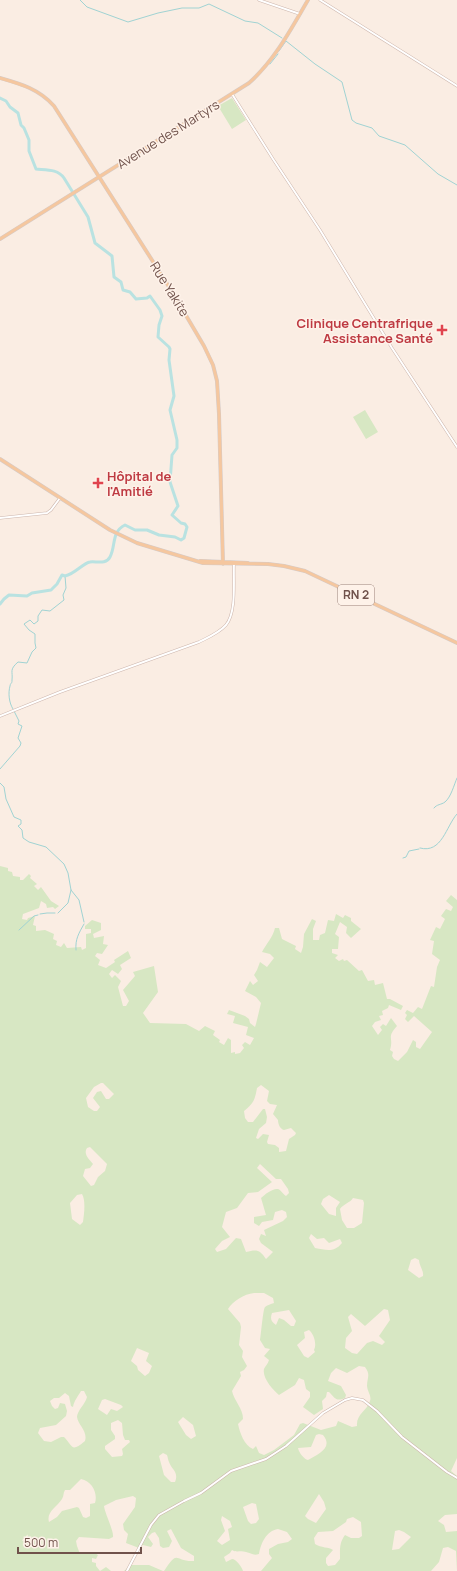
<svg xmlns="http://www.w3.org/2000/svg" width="457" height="1571" font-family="Manrope,sans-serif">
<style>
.green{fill:#d7e7c3;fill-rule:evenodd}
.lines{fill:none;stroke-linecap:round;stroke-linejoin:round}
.stream{stroke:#a0d3d3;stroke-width:1}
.river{stroke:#b9e2e1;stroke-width:3}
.minor-casing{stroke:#cdb6ad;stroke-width:3}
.major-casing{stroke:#d4cbc9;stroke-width:4}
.minor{stroke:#fff;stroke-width:2}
.major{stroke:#f5c79f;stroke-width:3}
.health-dot{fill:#e0444e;stroke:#fef2e9;stroke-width:1.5}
.labels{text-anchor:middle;stroke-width:3;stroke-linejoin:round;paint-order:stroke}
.shield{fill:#fef2e9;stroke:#9b827a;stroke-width:1}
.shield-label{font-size:12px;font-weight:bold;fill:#70524b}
.street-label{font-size:13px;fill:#70524b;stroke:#fef2e9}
.health-label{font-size:13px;font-weight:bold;fill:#be3a42;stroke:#fef2e9;text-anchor:end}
</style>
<rect width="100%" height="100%" fill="#faede3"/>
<path class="green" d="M 232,98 L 246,120 L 232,129 L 218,106 Z
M 365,410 L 378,432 L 366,439 L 353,417 Z
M 0,866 L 8,868 L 8,871 L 12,872 L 13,876 L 20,877 L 20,880 L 23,880 L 29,874 L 31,876 L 30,878 L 37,884 L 34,886 L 38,890 L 41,887 L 51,901 L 59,906 L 55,909 L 53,907 L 47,908 L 46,904 L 41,901 L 39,908 L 23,914 L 22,919 L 27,920 L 28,918 L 35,916 L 33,925 L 36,926 L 36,931 L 45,930 L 54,934 L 53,939 L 57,941 L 56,945 L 61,947 L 64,943 L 67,948 L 81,947 L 82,950 L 86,948 L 86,934 L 91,933 L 91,929 L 85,929 L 85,926 L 92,920 L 101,923 L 101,930 L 93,934 L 94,938 L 104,936 L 103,944 L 108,945 L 102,954 L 97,953 L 95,956 L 100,960 L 98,965 L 106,968 L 115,962 L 114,960 L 128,951 L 131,958 L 120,965 L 122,969 L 118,974 L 112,970 L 109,974 L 112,978 L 115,975 L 121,981 L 118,987 L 123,1006 L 126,1006 L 129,1001 L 123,990 L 135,976 L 133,972 L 154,966 L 158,992 L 143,1013 L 150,1023 L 186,1024 L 199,1031 L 205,1026 L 215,1031 L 213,1035 L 220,1040 L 219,1042 L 224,1045 L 228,1038 L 231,1040 L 231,1053 L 235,1052 L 235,1054 L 240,1053 L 244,1048 L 242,1045 L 245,1042 L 250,1045 L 254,1038 L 246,1035 L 248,1027 L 233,1023 L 235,1016 L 227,1014 L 229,1010 L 245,1016 L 249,1019 L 250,1023 L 255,1027 L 256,1024 L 261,1003 L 256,997 L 245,991 L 250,981 L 253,985 L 258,981 L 254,975 L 257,970 L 260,962 L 267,967 L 274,958 L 270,954 L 262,952 C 266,944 273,937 275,928 L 279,928 L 282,939 L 296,946 L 295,949 L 301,953 L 303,947 L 304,934 L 312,919 L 316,921 L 313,929 L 313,940 L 319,940 L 320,935 L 325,933 L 328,920 L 334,921 L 336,914 L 343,918 L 345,915 L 351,918 L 351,921 L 361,929 L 351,938 L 346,933 L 347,927 L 340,922 L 335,934 L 339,937 L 338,949 L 332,949 L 332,953 L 338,955 L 335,958 L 339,961 L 343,959 L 344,961 L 347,960 L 359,971 L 362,970 L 368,981 L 374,980 L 375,985 L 383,983 L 387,999 L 390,999 L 403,1006 L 401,1010 L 389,1005 L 388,1008 L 382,1011 L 383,1015 L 379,1016 L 381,1020 L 375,1022 L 372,1026 L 378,1035 L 382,1030 L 380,1027 L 383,1024 L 386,1026 L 391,1018 L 397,1026 C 386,1038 394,1037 390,1050 L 393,1052 L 392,1056 L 394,1059 L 398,1061 L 407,1052 L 413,1040 L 416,1042 L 416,1047 L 420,1049 L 432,1032 L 414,1016 L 408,1022 L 405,1019 L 407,1015 L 405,1013 L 407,1010 L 413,1013 L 418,1007 L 422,1009 L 431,986 L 434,987 L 437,967 L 440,960 L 432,954 L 434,941 L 430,940 L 436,927 L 440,929 L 445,919 L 441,916 L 446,909 L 451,911 L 453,907 L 446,901 L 451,895 L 457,900 L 457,1458 L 451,1471 L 457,1476 L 457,1514 L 445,1515 L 438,1521 L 444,1525 L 446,1532 L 457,1531 L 457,1571 L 456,1551 L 448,1547 L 443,1548 L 439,1562 L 431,1571 L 261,1571 L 272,1558 L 269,1554 L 269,1549 L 278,1544 L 288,1542 L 292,1539 L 287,1532 L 278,1529 C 266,1531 261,1543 259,1554 C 253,1556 251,1553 246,1552 C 240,1550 237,1553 232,1550 L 230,1553 L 224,1557 L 226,1562 L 232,1559 C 236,1559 242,1567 243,1571 L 164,1571 C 179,1548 174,1562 194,1561 L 194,1556 L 181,1548 L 171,1529 L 167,1531 L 172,1541 L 169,1547 L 163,1548 L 160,1546 L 159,1538 L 155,1532 L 152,1533 L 148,1537 L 153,1544 L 151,1547 L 143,1545 L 139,1548 L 126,1543 L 128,1534 L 124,1530 L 123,1524 L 135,1507 L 136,1498 L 133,1496 L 116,1500 L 104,1506 C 105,1514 114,1531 113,1537 L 109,1539 L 79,1537 L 76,1541 L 77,1546 L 80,1554 C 86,1553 92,1551 98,1555 L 96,1559 L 92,1558 L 92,1562 L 96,1563 L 96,1566 L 100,1571 L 106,1567 L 111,1571 L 0,1571 ZM 101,1083 L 103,1083 L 114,1094 L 109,1099 L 106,1099 L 101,1091 L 97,1092 L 93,1098 L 100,1107 L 97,1111 L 94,1111 L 88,1107 L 86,1098 L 94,1087 ZM 261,1085 L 269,1091 L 267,1101 L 270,1104 L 277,1105 L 273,1114 L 278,1120 C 278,1124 280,1129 284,1130 L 291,1128 L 296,1133 L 295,1135 L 289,1139 L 286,1151 L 279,1152 L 279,1148 L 275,1145 L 268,1144 L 267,1142 L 269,1135 L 263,1134 L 258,1139 L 256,1138 L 259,1129 L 266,1123 L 267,1117 L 265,1109 L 263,1109 L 253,1122 L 248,1122 L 245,1118 L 244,1111 C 254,1103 255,1099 257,1088 ZM 90,1147 L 107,1164 L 105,1171 L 98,1177 L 94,1185 L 91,1186 L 83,1176 L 85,1169 L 90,1168 L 93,1164 C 89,1159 83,1154 87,1148 ZM 260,1164 L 276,1179 L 281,1179 L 288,1189 L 289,1193 L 286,1196 C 283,1194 281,1190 278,1189 C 273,1188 265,1194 261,1198 L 266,1215 L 254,1217 L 254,1223 L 259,1226 L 262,1222 L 273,1220 L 275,1212 L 282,1210 L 286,1212 L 287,1217 L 283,1221 L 264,1230 L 266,1236 L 261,1234 L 259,1239 L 261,1243 L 273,1252 L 266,1259 C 260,1250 257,1249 246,1252 L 241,1239 L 236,1238 L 226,1249 L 217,1252 L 215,1249 L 222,1241 L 230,1237 L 222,1227 L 226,1212 L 237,1208 L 248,1193 L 258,1192 L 272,1182 L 257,1168 ZM 82,1194 C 86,1201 84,1214 83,1222 L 80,1225 L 72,1219 L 70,1203 L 77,1195 ZM 329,1195 L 340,1202 L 336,1208 L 336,1216 L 329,1214 L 321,1204 L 323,1199 ZM 353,1198 L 363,1200 L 364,1203 L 362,1223 L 354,1228 L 347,1228 L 342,1220 L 340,1209 C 343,1204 350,1203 353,1198 ZM 311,1234 L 317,1239 L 324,1238 L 329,1243 L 340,1239 L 342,1243 C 334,1253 326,1250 315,1248 L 309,1238 ZM 415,1258 L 419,1260 C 419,1265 424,1271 423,1276 L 419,1278 L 408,1270 L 411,1260 ZM 254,1293 L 264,1293 L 273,1298 L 274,1303 C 271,1304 267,1305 265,1307 C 263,1309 261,1335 260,1340 L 265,1348 L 270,1349 L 264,1356 L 269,1360 C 268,1364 265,1366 264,1369 C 262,1378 273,1390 279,1395 L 295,1385 L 299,1378 L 304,1380 L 306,1389 L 310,1392 L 310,1397 L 303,1407 L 314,1415 L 323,1409 L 322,1401 L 326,1397 L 327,1392 L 329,1392 C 335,1398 336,1402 345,1398 L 346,1395 L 341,1386 L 328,1381 L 331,1373 L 336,1368 L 347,1373 L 359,1366 L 365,1367 C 371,1375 367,1378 367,1386 C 367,1391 372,1396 370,1401 C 367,1411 356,1414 357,1426 L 352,1427 L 338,1421 L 336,1426 L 321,1430 L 303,1423 L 300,1424 L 294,1435 L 274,1450 L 264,1455 L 259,1453 L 256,1446 L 253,1449 C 244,1445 240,1433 238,1424 L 243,1419 C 243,1408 234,1401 232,1391 L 241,1376 L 240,1372 L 244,1370 L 247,1366 L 242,1357 L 243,1351 L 239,1345 L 241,1327 L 240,1323 L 228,1309 C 233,1301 244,1294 254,1293 ZM 384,1309 L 388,1310 L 390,1320 L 379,1336 L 385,1342 L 382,1345 L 373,1341 L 367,1343 L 357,1354 L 352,1353 L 345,1348 L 346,1338 L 352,1331 L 348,1317 L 351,1314 L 365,1326 ZM 289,1310 L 296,1321 L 294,1326 L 291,1326 L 284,1320 L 279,1318 L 276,1325 C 271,1321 270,1319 272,1313 ZM 309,1330 C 314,1334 317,1344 314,1350 L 315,1352 L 308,1358 L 304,1356 L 297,1345 L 305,1338 L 304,1332 ZM 137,1348 L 149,1353 L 146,1361 L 152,1366 L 149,1373 L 145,1376 L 138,1370 L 137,1366 L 131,1361 ZM 81,1391 L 84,1391 L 87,1397 C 86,1403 77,1411 77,1417 C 78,1425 88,1431 85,1441 C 71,1453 73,1446 64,1437 L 61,1437 L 51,1442 L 44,1441 L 38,1433 L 40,1428 L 56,1425 L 66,1416 L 67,1411 L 65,1404 L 60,1403 L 58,1408 L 55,1409 L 52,1406 L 50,1401 L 54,1398 L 59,1398 L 65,1393 L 69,1396 L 71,1406 L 73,1407 C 74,1401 78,1396 81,1391 ZM 105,1399 L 121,1405 L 123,1407 L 117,1411 L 111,1409 L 107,1415 L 98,1409 L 102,1400 ZM 183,1417 L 193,1425 L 196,1436 L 191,1439 L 186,1435 L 178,1422 ZM 118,1420 L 122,1423 L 123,1435 L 125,1440 L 129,1440 L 130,1442 L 122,1449 L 123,1454 L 122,1456 L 112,1457 L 105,1449 L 105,1446 L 115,1439 L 115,1436 L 111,1430 L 111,1423 ZM 319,1434 L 323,1435 C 334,1448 317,1455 308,1460 C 304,1459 299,1453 298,1448 L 311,1447 L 316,1435 ZM 163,1453 L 167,1455 C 168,1458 168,1460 169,1462 C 172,1470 179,1472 175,1482 L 171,1482 L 164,1475 L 159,1456 ZM 81,1479 C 92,1481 98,1493 95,1503 L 90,1504 L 90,1516 L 86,1518 L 83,1517 L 79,1508 L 77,1507 L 62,1511 L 57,1517 L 49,1522 C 46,1512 57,1507 62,1499 C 64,1496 63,1493 65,1490 L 70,1490 ZM 319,1494 L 324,1502 L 326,1509 L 316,1523 L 308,1519 L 305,1516 ZM 252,1503 L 256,1504 L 259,1519 L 256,1523 L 251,1524 L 248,1521 L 243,1507 ZM 222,1516 L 230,1521 L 232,1527 L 228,1529 L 230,1540 L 222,1545 L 217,1541 L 225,1531 L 221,1520 ZM 353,1517 L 361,1522 L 362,1536 L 359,1538 L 351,1538 L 345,1535 C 339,1543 340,1550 340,1559 L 335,1565 L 328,1566 L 326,1563 L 326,1558 L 333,1550 C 329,1547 321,1548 315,1544 L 314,1538 L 318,1532 L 333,1531 L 346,1522 L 347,1519 ZM 399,1530 L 404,1532 L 411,1537 L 399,1549 L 392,1550 L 395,1531 Z
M 131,1565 L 149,1565 L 163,1571 L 124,1571 Z"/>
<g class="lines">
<path class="stream" d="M 80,0 L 87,7 L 128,22 L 158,13 L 182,8 L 199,8 L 209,4 L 245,21 L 258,23 L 282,38
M 279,51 L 286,41 L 315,64 L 342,82 L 352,120 L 356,123 L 372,128 L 379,136 L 405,145 L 438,174 L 457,185
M 270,64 L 278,54
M 13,709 C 9,703 8,693 10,686 C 11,681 12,685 12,680 C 13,671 9,670 18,662 L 27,663 L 32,652 L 36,648 L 35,643 L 35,634 L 29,630 L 24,624 L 30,620 L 34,624 L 38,621 L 38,616 L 42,610 L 50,611 L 64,600 L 63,595 L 66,588 L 65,576
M 0,769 L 20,746 L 21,743 L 18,738 L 22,726 L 18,724 L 19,721 L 14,711
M 0,783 L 4,787 L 6,799 L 14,817 L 21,820 L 21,824 L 18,826 L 22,830 L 23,838 L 29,842 L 46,847 L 64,864 L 68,873 L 71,890 L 79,900 L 84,922
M 434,808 C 437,804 441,805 445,802 C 451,797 454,785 457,778
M 420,848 C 442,854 446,826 457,814
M 403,858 L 406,857 L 409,851 L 419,849
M 58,913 L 68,903 L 71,890
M 40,914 L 47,913 L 55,913
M 19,930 L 34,916 L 38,915
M 76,950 C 75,939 79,933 84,924"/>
<path class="river" d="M 0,98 L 6,101 L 10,107 L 18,113 L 21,125 L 24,128 L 29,140 L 29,151 L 36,169 C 47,170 58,169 64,178 L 88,217 L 95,243 L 112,256 L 114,277 L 121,282 L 123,290 L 130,292 L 136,299 L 147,298 L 150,296 L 160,310 L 162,316 L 159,325 L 158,337 L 169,347 L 170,349 L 169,360 L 174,396 L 170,410 L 177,440 L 177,448 L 172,455 L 170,482 L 178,506 L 172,515 L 181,523 L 185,524 L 187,527 L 184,538 L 181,540 L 175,537 L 159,535 L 147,530 L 135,530 L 125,525 C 111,532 116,546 110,557 C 106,565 96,561 90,562 C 83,563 75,574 65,576 L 62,575 L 57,584 L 51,590 L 32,593 L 27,596 L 9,595 L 4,599 L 0,604"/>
<g class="minor-casing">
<path id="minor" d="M 259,0 L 300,14
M 320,0 L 457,86
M 232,94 L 273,159 L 320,230 L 392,348 L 457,447
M 0,518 L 47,513 L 51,510 L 60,498
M 0,716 L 60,692 L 199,642 C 209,637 219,633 226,625 C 237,612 233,579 234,563
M 127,1571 L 151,1525 L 159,1515 L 184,1501 L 201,1493 L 231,1471 L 266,1459 L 286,1446 L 323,1413 L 345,1400 L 352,1398 L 363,1400 L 377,1411 L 402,1437 L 447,1472 L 457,1478"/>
</g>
<g class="major-casing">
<path id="major" d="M 0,78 C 21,84 39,89 54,106 L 171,290 L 204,346 L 213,365 L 217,381 L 219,414 L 223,564
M 0,239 L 249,83 C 275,60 291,29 308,0
M 0,459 L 110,530 L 137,543 L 203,563 L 268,564 L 284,566 L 305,571 L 457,643
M 200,561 L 248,563"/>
</g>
<use href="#minor" class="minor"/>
<use href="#major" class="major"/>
</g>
<g class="health-dot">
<path d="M440 324h4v4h4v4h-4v4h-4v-4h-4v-4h4z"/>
<path d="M96 477h4v4h4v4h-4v4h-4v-4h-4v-4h4z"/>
</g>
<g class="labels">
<rect class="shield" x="338" y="585" width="36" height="20" rx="3"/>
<g class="shield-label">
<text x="356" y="599">RN 2</text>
</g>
<g class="street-label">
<text transform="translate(168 134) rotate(-32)" y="5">Avenue des Martyrs</text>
<text transform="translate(170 289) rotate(58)" y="5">Rue Yakite</text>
</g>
<g class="health-label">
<text x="433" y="328">Clinique Centrafrique<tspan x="433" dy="15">Assistance Santé</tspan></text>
<text x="107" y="481" text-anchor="start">Hôpital de<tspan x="107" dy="15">l'Amitié</tspan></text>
</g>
</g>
<path d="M18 1547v6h123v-6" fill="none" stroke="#70524b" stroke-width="2"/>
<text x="24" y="1547" font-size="12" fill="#70524b" stroke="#fef2e9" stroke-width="3" paint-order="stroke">500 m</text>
</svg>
